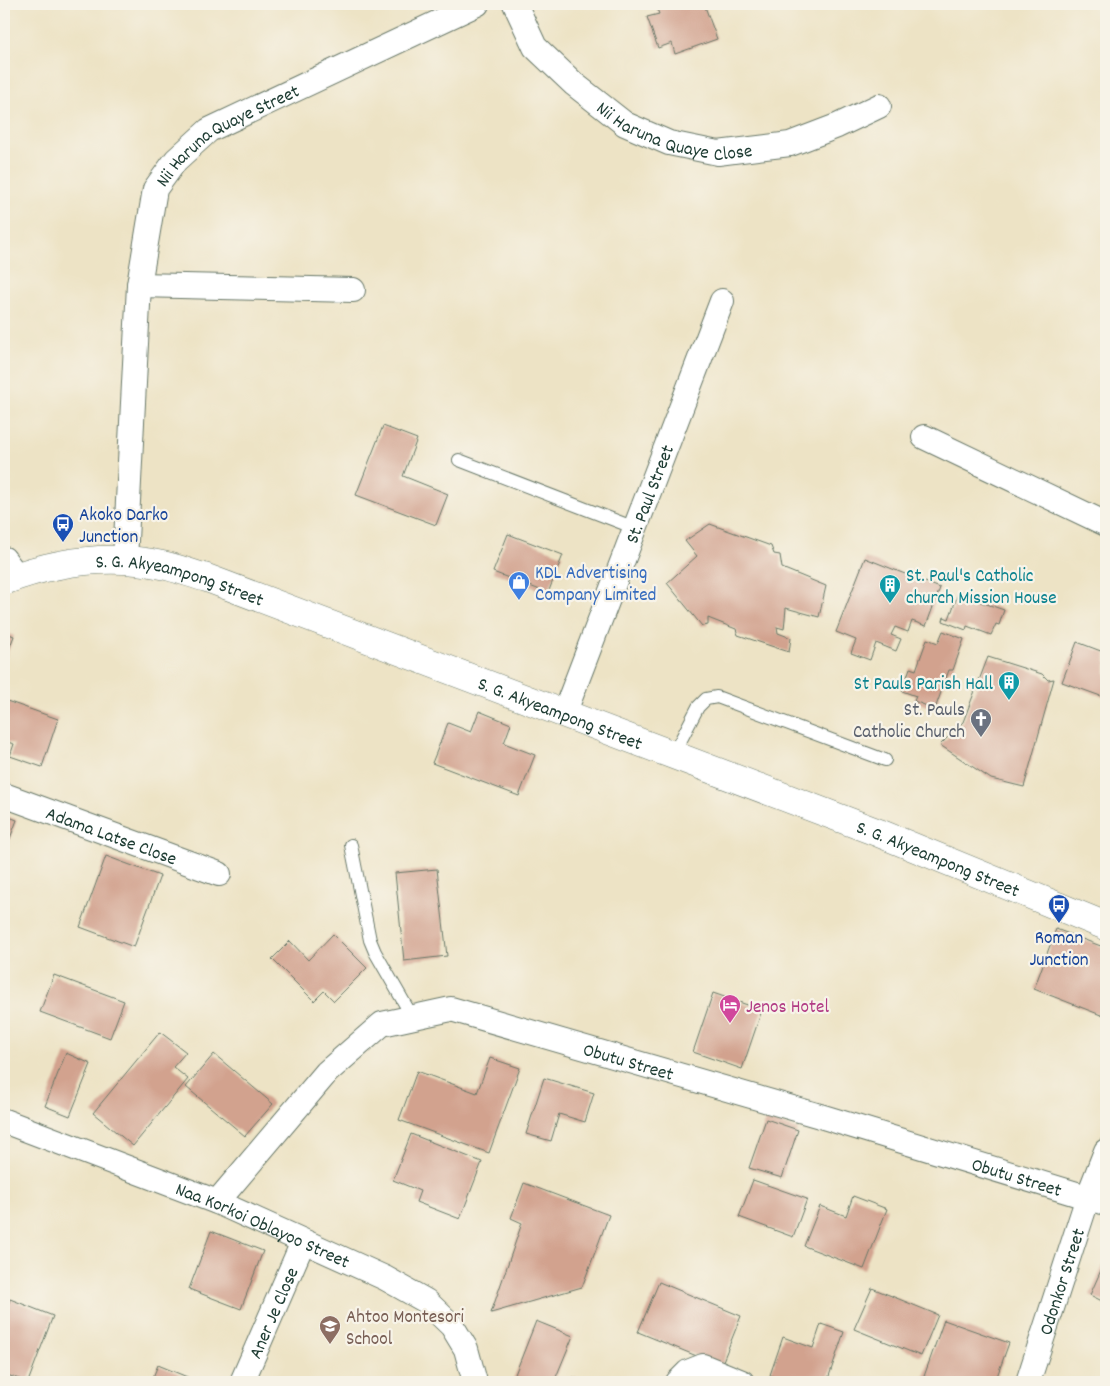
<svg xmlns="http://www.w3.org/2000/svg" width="1110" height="1386" font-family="Dekko,sans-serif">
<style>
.building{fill:#d2a28e}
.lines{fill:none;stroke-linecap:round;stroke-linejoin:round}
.service-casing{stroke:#677767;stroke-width:14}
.minor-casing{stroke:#677767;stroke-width:26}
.tertiary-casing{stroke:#677767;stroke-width:29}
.service{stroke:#fff;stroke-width:12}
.minor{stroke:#fff;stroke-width:24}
.tertiary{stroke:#fff;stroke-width:28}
.labels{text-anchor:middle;stroke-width:4.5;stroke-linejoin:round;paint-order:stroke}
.street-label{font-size:19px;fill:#1f3d34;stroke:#f7f3e8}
.transit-label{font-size:19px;fill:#164399;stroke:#f7f3e8;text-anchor:start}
.shop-label{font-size:19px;fill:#366cbe;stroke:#f7f3e8;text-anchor:start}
.culture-label{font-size:19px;fill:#0d838f;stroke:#f7f3e8;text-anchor:start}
.worship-label{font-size:19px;fill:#5b616d;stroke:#f7f3e8;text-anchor:end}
.hotel-label{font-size:19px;fill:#b23c85;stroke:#f7f3e8;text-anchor:start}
.education-label{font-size:19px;fill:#785e54;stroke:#f7f3e8;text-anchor:start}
</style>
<rect width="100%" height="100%" fill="#f7f3e8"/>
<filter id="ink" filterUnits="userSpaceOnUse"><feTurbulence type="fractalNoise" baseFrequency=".02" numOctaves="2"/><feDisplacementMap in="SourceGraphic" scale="10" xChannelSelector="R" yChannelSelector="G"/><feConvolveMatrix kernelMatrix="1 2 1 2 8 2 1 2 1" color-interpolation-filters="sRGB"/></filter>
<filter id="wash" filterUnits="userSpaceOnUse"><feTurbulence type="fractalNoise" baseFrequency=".0096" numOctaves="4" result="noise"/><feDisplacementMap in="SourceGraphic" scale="20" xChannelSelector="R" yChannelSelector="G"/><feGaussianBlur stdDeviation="1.12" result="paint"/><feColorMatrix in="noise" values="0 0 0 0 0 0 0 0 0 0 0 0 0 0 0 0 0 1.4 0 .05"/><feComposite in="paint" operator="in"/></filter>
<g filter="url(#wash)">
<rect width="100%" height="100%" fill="#ede3c5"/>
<g id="blocks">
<path class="building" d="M 655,4 L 704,4 L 717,39 L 675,54 L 672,43 L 658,48 L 647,17 L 659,14 Z
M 383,426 L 417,439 L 403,476 L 448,494 L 436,525 L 356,495 Z
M 710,524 L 771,546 L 774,554 L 780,555 L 782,568 L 826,586 L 819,617 L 786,608 L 784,629 L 777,627 L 778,633 L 791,638 L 789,652 L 738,635 L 736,629 L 708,618 L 708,625 L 702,626 L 667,583 L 697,556 L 685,541 Z
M 508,534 L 563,555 L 548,593 L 493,572 Z
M 865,558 L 940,588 L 926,626 L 912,621 L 908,632 L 895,627 L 891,635 L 901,639 L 896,651 L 876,643 L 870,660 L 851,653 L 856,640 L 836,632 Z
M 958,594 L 1004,610 L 999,625 L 996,624 L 991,635 L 967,626 L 966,630 L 943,621 L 944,617 L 949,619 Z
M 943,631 L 964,639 L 953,670 L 949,670 L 935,709 L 914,701 L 916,696 L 902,691 L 910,668 L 916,670 L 927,639 L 938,643 Z
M 4,632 L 14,636 L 4,662 Z
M 1077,642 L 1106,653 L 1106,698 L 1062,682 Z
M 988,657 L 1042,674 L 1048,680 L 1054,679 L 1024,787 L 991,779 L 940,745 L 963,722 Z
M 4,700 L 58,719 L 42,767 L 10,756 L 14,744 L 4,741 Z
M 479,711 L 511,724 L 504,743 L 535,755 L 519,796 L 432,763 L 448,723 L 471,732 Z
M 4,815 L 17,820 L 4,854 Z
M 106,856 L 160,876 L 134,947 L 80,927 Z
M 437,869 L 447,956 L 404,961 L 395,873 Z
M 1056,929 L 1106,948 L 1106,1017 L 1034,989 Z
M 333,934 L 367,968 L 334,1001 L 324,991 L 314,1001 L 272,959 L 290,941 L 308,960 Z
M 54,975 L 124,1001 L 110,1038 L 40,1012 Z
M 713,993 L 762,1010 L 742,1069 L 693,1052 Z
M 160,1032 L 186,1052 L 173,1067 L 188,1079 L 133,1146 L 93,1113 Z
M 66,1053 L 91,1064 L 70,1116 L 45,1106 Z
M 214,1054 L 273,1104 L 245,1136 L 186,1087 Z
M 490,1058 L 520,1068 L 489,1153 L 399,1120 L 417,1071 L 477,1093 Z
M 544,1078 L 594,1093 L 585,1122 L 559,1114 L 551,1141 L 526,1134 Z
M 766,1119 L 798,1130 L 782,1178 L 749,1168 Z
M 411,1134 L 482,1162 L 460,1219 L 416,1202 L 420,1191 L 393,1180 Z
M 753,1180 L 807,1199 L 793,1237 L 739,1217 Z
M 524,1183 L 609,1215 L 582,1287 L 491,1313 L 522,1223 L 511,1218 Z
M 853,1196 L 887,1209 L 864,1269 L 804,1246 L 820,1206 L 846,1216 Z
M 211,1231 L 263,1251 L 241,1309 L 189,1289 Z
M 1106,1259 L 1106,1303 L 1090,1295 Z
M 659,1282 L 741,1316 L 721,1366 L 638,1332 Z
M 872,1288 L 938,1315 L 921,1356 L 854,1329 Z
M 10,1299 L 53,1316 L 28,1382 L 4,1374 L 4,1317 Z
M 944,1320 L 1009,1343 L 995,1382 L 922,1382 Z
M 536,1321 L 573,1336 L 554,1382 L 512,1382 Z
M 821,1324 L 844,1332 L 827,1382 L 789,1382 L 770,1375 L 783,1337 L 813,1348 Z
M 158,1365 L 197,1381 L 196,1382 L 151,1382 Z
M 573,1377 L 587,1382 L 571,1382 Z"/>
</g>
</g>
<g filter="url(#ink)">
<use href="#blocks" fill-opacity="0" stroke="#677767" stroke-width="1"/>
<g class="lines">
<g class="service-casing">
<path id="service" d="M 459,460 L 635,528
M 673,755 L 698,707 L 706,699 L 717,697 L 885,760
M 351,845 L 370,940 L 375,952 L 413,1018"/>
</g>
<g class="minor-casing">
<g id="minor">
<path id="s1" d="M 515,4 L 535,47 L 574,84 L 625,124 L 669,143 L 718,153 L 790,144 L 837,126 L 879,106"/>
<path d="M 139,285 L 353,290"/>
<path d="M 924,437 L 1106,524"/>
<path d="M 4,559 L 17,576"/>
<path id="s2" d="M 125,560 L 139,285 L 155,189 L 176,160 L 209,130 L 477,4"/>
<path id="s3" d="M 564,714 L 722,301"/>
<path id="s4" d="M 4,795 L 219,874"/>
<path id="s5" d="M 4,1121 L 217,1202 L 385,1278 L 426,1301 L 452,1326 L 466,1349 L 475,1382"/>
<path id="s6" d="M 217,1202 L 327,1072 L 382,1024 L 451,1009 L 820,1116 L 1106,1203"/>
<path id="s7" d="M 242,1382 L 303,1242"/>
<path d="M 678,1382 L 688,1372 L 703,1366 L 742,1382"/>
<path id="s8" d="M 1028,1382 L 1088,1197 L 1106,1151"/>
</g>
</g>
<g class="tertiary-casing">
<g id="tertiary">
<path id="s9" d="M 4,581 C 54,562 109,554 162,565 C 177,568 192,574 207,578 L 879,833 L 1106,926"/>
</g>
</g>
<use href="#service" class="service"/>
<use href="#minor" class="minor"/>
<use href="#tertiary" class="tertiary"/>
</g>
</g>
<defs>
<g id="bus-pin" transform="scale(1.125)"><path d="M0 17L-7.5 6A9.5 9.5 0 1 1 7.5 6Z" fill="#1a4fb4" stroke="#f7f3e8"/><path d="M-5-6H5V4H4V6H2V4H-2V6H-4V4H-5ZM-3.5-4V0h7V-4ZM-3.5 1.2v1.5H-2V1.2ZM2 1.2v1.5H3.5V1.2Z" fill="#fff"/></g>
<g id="shop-pin" transform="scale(1.125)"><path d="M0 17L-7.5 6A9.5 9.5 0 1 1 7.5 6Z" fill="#3f7fe0" stroke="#f7f3e8"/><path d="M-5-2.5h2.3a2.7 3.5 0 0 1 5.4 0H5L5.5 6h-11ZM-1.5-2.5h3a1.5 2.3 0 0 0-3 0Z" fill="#fff"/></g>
<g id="building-pin" transform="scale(1.125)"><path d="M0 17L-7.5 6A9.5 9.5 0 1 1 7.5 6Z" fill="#0f9aa8" stroke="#f7f3e8"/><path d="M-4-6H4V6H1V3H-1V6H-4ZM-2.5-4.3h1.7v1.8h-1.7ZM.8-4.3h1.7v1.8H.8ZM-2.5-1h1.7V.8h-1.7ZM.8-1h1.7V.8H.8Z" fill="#fff"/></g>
<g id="church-pin" transform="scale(1.125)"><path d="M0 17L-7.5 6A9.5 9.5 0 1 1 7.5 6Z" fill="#6b7280" stroke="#f7f3e8"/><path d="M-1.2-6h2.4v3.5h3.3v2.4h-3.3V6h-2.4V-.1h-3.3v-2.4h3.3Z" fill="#fff"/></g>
<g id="hotel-pin" transform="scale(1.125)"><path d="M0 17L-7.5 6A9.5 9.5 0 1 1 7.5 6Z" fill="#d1479c" stroke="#f7f3e8"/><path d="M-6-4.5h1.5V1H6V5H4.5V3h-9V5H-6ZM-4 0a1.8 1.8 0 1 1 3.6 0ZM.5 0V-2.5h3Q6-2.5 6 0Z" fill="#fff"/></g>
<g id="school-pin" transform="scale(1.125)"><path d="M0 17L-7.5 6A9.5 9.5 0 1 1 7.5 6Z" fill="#8d6e63" stroke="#f7f3e8"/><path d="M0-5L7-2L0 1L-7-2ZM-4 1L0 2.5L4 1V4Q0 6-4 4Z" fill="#fff"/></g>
</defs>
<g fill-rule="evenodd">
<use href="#bus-pin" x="63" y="524"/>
<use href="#shop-pin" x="519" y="582"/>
<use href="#building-pin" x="890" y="585"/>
<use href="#building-pin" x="1009" y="682"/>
<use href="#church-pin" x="981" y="719"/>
<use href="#bus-pin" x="1059" y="905"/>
<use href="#hotel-pin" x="730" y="1005"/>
<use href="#school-pin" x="330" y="1326"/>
</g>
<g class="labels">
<g class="street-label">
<text dy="7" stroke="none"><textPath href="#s1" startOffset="216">Nii Haruna Quaye Close</textPath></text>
<text dy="7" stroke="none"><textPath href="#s2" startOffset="465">Nii Haruna Quaye Street</textPath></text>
<text dy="7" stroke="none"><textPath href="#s3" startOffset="236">St. Paul Street</textPath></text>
<text dy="7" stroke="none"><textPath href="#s9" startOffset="181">S. G. Akyeampong Street</textPath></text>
<text dy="7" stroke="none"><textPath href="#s9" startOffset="586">S. G. Akyeampong Street</textPath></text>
<text dy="7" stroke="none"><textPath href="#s4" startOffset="115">Adama Latse Close</textPath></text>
<text dy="7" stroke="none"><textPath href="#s9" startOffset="991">S. G. Akyeampong Street</textPath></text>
<text dy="7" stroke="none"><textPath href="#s6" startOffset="499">Obutu Street</textPath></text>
<text dy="7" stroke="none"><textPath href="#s6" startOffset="904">Obutu Street</textPath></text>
<text dy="7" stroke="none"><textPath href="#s5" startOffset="279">Naa Korkoi Oblayoo Street</textPath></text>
<text dy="7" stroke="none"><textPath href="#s8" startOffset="106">Odonkor Street</textPath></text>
<text dy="7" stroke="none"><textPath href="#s7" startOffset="76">Aner Je Close</textPath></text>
</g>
<g class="transit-label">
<text x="79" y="520">Akoko Darko<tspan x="79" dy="22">Junction</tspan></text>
<text x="1059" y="943" text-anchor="middle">Roman<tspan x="1059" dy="22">Junction</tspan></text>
</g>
<g class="shop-label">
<text x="535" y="578">KDL Advertising<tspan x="535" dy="22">Company Limited</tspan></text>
</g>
<g class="culture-label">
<text x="906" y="581">St. Paul's Catholic<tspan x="906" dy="22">church Mission House</tspan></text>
<text x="993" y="689" text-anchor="end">St Pauls Parish Hall</text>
</g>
<g class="worship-label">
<text x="965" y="715">St. Pauls<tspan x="965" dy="22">Catholic Church</tspan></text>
</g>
<g class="hotel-label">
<text x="746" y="1012">Jenos Hotel</text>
</g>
<g class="education-label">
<text x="346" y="1322">Ahtoo Montesori<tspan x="346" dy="22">School</tspan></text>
</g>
</g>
<rect width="1110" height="1386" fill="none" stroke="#f7f3e8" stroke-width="20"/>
</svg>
